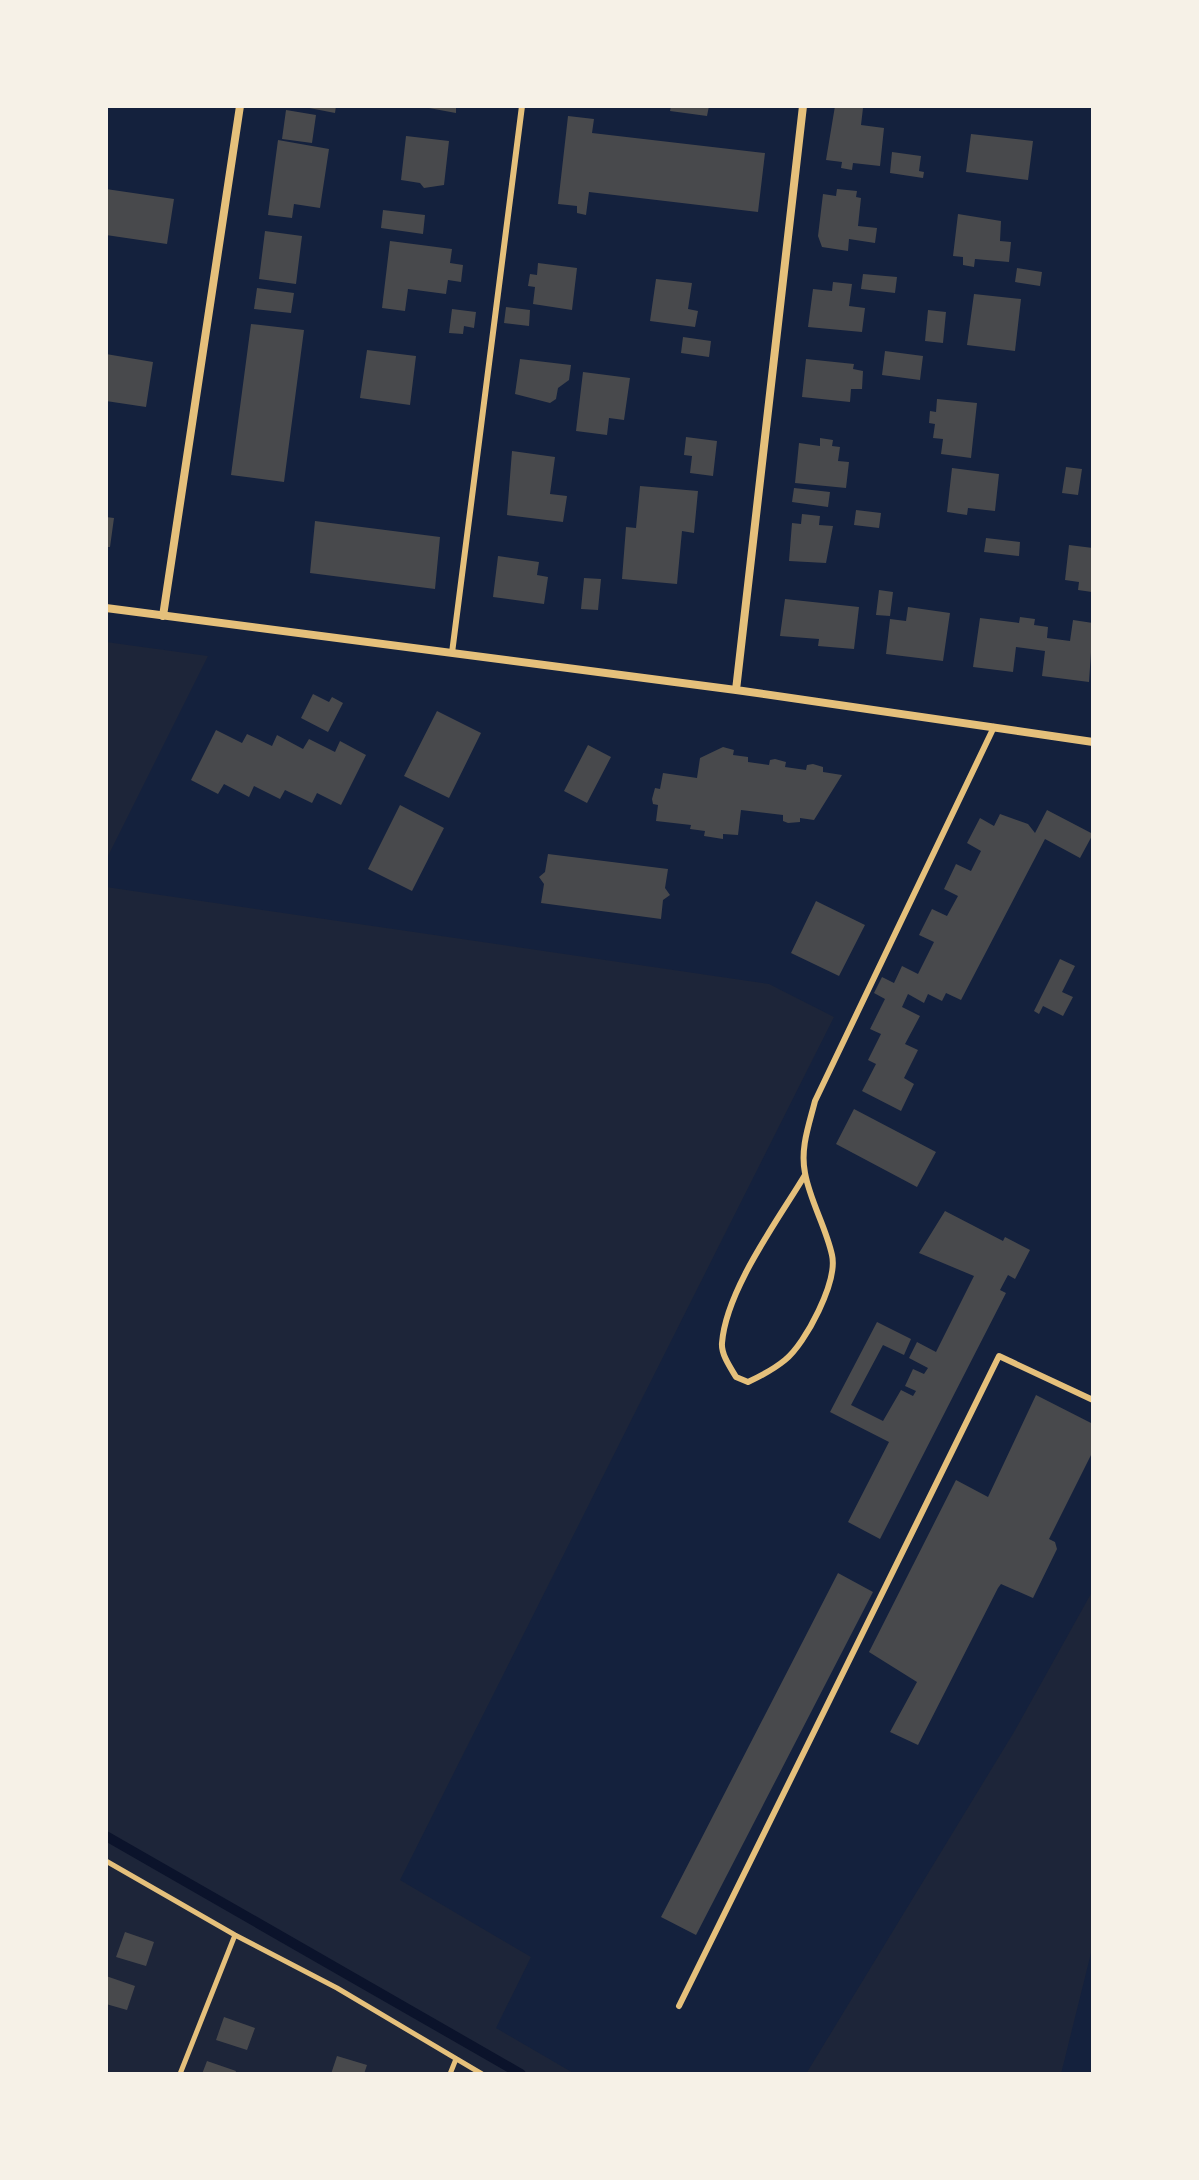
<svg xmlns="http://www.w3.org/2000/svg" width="1199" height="2180" font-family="'Source Sans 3',sans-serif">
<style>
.green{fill:#1d2539}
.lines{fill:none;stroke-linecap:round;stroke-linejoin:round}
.stream{stroke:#0b132b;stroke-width:10}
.building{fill:#48494c}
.path{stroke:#e5c07b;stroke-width:5}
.service{stroke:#e5c07b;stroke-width:6}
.minor{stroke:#e5c07b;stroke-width:8}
</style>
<rect width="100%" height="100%" fill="#14213d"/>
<path class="green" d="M 106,642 L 208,656 L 106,860 Z
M 106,887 L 769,984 L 834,1017 L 400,1880 L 531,1957 L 496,2028 L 575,2074 L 106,2074 Z
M 1093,1590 L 1093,1945 L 1061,2074 L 806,2074 L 1014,1732 Z"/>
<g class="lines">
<path class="stream" d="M 106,1836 L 521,2074"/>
</g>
<path class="building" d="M 299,106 L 336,106 L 335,113 Z
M 418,106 L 456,106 L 456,113 Z
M 671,106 L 709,106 L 707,116 L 670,111 Z
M 835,106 L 863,108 L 861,125 L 884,128 L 880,166 L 853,163 L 852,170 L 841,168 L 842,162 L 826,160 Z
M 286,110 L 316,115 L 312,143 L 282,139 Z
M 568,116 L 594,119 L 592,133 L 765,153 L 758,212 L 589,192 L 586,215 L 577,213 L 577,206 L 558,204 Z
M 971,134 L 1033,141 L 1028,180 L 966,172 Z
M 406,136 L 449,141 L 444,185 L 424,188 L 420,183 L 401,180 Z
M 278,140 L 329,149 L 320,208 L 294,204 L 292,218 L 268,215 Z
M 892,152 L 921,156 L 919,171 L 924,172 L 923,178 L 890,173 Z
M 106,189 L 174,199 L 167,244 L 106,235 Z
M 837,189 L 857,191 L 856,197 L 861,198 L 858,226 L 877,228 L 875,243 L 849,239 L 848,251 L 822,247 L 818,236 L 823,194 L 836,196 Z
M 383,210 L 425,215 L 423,234 L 381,228 Z
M 958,214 L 1001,221 L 1000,241 L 1011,242 L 1009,262 L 975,259 L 974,267 L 963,265 L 963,257 L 953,256 Z
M 265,231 L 302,236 L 296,284 L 259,279 Z
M 390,241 L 452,249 L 450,263 L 463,265 L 461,282 L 448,280 L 446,294 L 408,289 L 405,311 L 382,308 Z
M 538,263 L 577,268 L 572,310 L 533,304 L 535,287 L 528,286 L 530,274 L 537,275 Z
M 1017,268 L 1042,272 L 1040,286 L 1015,282 Z
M 863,274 L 897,277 L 895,293 L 861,289 Z
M 656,279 L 692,283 L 688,309 L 698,311 L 695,327 L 650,321 Z
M 833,282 L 852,284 L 849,306 L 865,308 L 862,332 L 808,327 L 813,289 L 832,291 Z
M 257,288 L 294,293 L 291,313 L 254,309 Z
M 974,294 L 1021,299 L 1015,351 L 967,345 Z
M 506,307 L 530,310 L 529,326 L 504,323 Z
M 452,309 L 476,312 L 474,328 L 464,326 L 463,334 L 449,333 Z
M 928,310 L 946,312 L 943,343 L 925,341 Z
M 251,324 L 304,330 L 284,482 L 231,475 Z
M 683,337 L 711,341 L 709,357 L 681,353 Z
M 367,350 L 416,356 L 410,405 L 360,398 Z
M 885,351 L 923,356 L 920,380 L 882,375 Z
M 106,354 L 153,362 L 146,407 L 106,401 Z
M 520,359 L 571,365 L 569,380 L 558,388 L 556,399 L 550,403 L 515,394 Z
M 806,359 L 854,364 L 853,369 L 863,371 L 862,389 L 851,389 L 850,402 L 802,397 Z
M 583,372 L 630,378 L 624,420 L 609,418 L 607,435 L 576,431 Z
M 937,399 L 977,403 L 971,458 L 941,454 L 943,439 L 933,438 L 935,424 L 929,423 L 930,411 L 936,412 Z
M 686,437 L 717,441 L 713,476 L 690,473 L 692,456 L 684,455 Z
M 820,438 L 833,440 L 832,446 L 840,447 L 838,461 L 849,462 L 846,488 L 795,483 L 799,443 L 820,446 Z
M 512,451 L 555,457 L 550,494 L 567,496 L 563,522 L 507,515 Z
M 1066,467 L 1082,469 L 1078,495 L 1062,493 Z
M 952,468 L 999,474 L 995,511 L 968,508 L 967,515 L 947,512 Z
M 640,486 L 698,491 L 694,533 L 682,531 L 677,584 L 622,579 L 626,527 L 636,528 Z
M 794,488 L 830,492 L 828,507 L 792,502 Z
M 856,510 L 881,513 L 879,528 L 854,525 Z
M 802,514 L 820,516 L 819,525 L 833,526 L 826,563 L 789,561 L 792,523 L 801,524 Z
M 106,517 L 114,518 L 110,547 L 106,547 Z
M 315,521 L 440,537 L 435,589 L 310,573 Z
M 986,538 L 1020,542 L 1019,556 L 984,552 Z
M 1069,545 L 1093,548 L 1092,592 L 1078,590 L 1079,582 L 1065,580 Z
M 498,556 L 539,562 L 537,575 L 548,577 L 544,604 L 493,597 Z
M 584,578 L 601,579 L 598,610 L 581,609 Z
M 879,590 L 893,592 L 890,616 L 876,615 Z
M 785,599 L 859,607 L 854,649 L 818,646 L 819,639 L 780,636 Z
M 908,607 L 950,613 L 943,661 L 886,654 L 890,619 L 906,621 Z
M 1020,617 L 1035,619 L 1034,625 L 1048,627 L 1047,638 L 1070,641 L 1073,620 L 1093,623 L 1089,682 L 1042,676 L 1045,651 L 1031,649 L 1016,647 L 1013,672 L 973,667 L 980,618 L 1019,623 Z
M 313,694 L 329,702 L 332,697 L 343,703 L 328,732 L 301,718 Z
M 437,711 L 481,733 L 449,798 L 404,776 Z
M 216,730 L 242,743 L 247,734 L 272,746 L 277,735 L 303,749 L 309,739 L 335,752 L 340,741 L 366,755 L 341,805 L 317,793 L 312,803 L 285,790 L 280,799 L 254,786 L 249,797 L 224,784 L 218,794 L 191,780 Z
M 588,745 L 611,757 L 587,803 L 564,791 Z
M 723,747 L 734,750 L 733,755 L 748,757 L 748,762 L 769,765 L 770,760 L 775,759 L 786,762 L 785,767 L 806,770 L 807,765 L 813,764 L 823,767 L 823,772 L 842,775 L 814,820 L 800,818 L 800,822 L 788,823 L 783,821 L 783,815 L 741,810 L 738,835 L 723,834 L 723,839 L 704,836 L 705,831 L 690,829 L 691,825 L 656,821 L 658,805 L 653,804 L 652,799 L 655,788 L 660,789 L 663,773 L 697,778 L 700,758 Z
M 400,805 L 444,828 L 412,891 L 368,869 Z
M 1047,810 L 1093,834 L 1080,858 L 1045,839 L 961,1000 L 946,993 L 942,1001 L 928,994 L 924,1003 L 908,994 L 902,1007 L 920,1016 L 905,1044 L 918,1050 L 904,1078 L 914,1084 L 901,1111 L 862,1091 L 876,1064 L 868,1060 L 881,1034 L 870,1029 L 885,999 L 874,993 L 882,977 L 894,983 L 902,966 L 918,974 L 934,942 L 919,935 L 932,909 L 947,916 L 958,896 L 944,889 L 956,864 L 971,871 L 981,851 L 967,843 L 980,818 L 994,826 L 1000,814 L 1028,824 L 1035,833 Z
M 548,854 L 668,869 L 665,888 L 670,895 L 663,900 L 661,919 L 541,903 L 544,884 L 539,877 L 545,872 Z
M 816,901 L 865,925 L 839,976 L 791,953 Z
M 1060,959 L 1075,966 L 1062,992 L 1073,997 L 1063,1016 L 1043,1006 L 1039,1014 L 1034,1011 Z
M 854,1109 L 936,1152 L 917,1187 L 836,1144 Z
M 945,1211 L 1003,1241 L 1005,1237 L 1030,1250 L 1015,1279 L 1008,1275 L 1000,1290 L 1006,1293 L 880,1539 L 848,1522 L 889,1442 L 830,1412 L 877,1322 L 911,1339 L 904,1355 L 883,1345 L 851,1405 L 883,1421 L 901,1390 L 913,1396 L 916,1391 L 905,1386 L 913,1369 L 924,1374 L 928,1368 L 909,1358 L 917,1342 L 936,1352 L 974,1276 L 919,1253 Z
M 1036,1395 L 1093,1424 L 1093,1451 L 1049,1539 L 1055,1542 L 1057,1549 L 1033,1598 L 1001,1584 L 998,1588 L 918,1745 L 890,1732 L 917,1682 L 869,1652 L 956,1480 L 988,1497 Z
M 838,1573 L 873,1592 L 696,1935 L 661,1917 Z
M 125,1932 L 154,1942 L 146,1966 L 116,1957 Z
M 106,1976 L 135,1986 L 127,2010 L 106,2004 Z
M 224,2017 L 255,2028 L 247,2050 L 216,2040 Z
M 337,2056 L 367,2065 L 364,2074 L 331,2074 Z
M 207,2061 L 236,2071 L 235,2074 L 202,2074 Z"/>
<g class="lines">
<path class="path" d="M 106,1861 L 235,1935 L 337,1988 L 482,2074
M 180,2074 L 235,1935
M 450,2074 L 456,2059"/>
<path class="service" d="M 452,653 L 522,106
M 805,1175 C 778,1220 726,1290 722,1343 C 721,1354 730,1367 736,1377 L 748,1382 C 761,1376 774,1369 785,1360 C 806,1343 838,1281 832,1255 C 826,1227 810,1201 805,1173 C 800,1148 809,1125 815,1101 L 994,727
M 679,2006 L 999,1356 L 1093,1400"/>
<path class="minor" d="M 106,608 L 736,690 L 1093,742
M 163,616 L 240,106
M 736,690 L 803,106"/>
</g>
<rect width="1199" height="2180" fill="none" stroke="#f6f1e7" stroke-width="216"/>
</svg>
